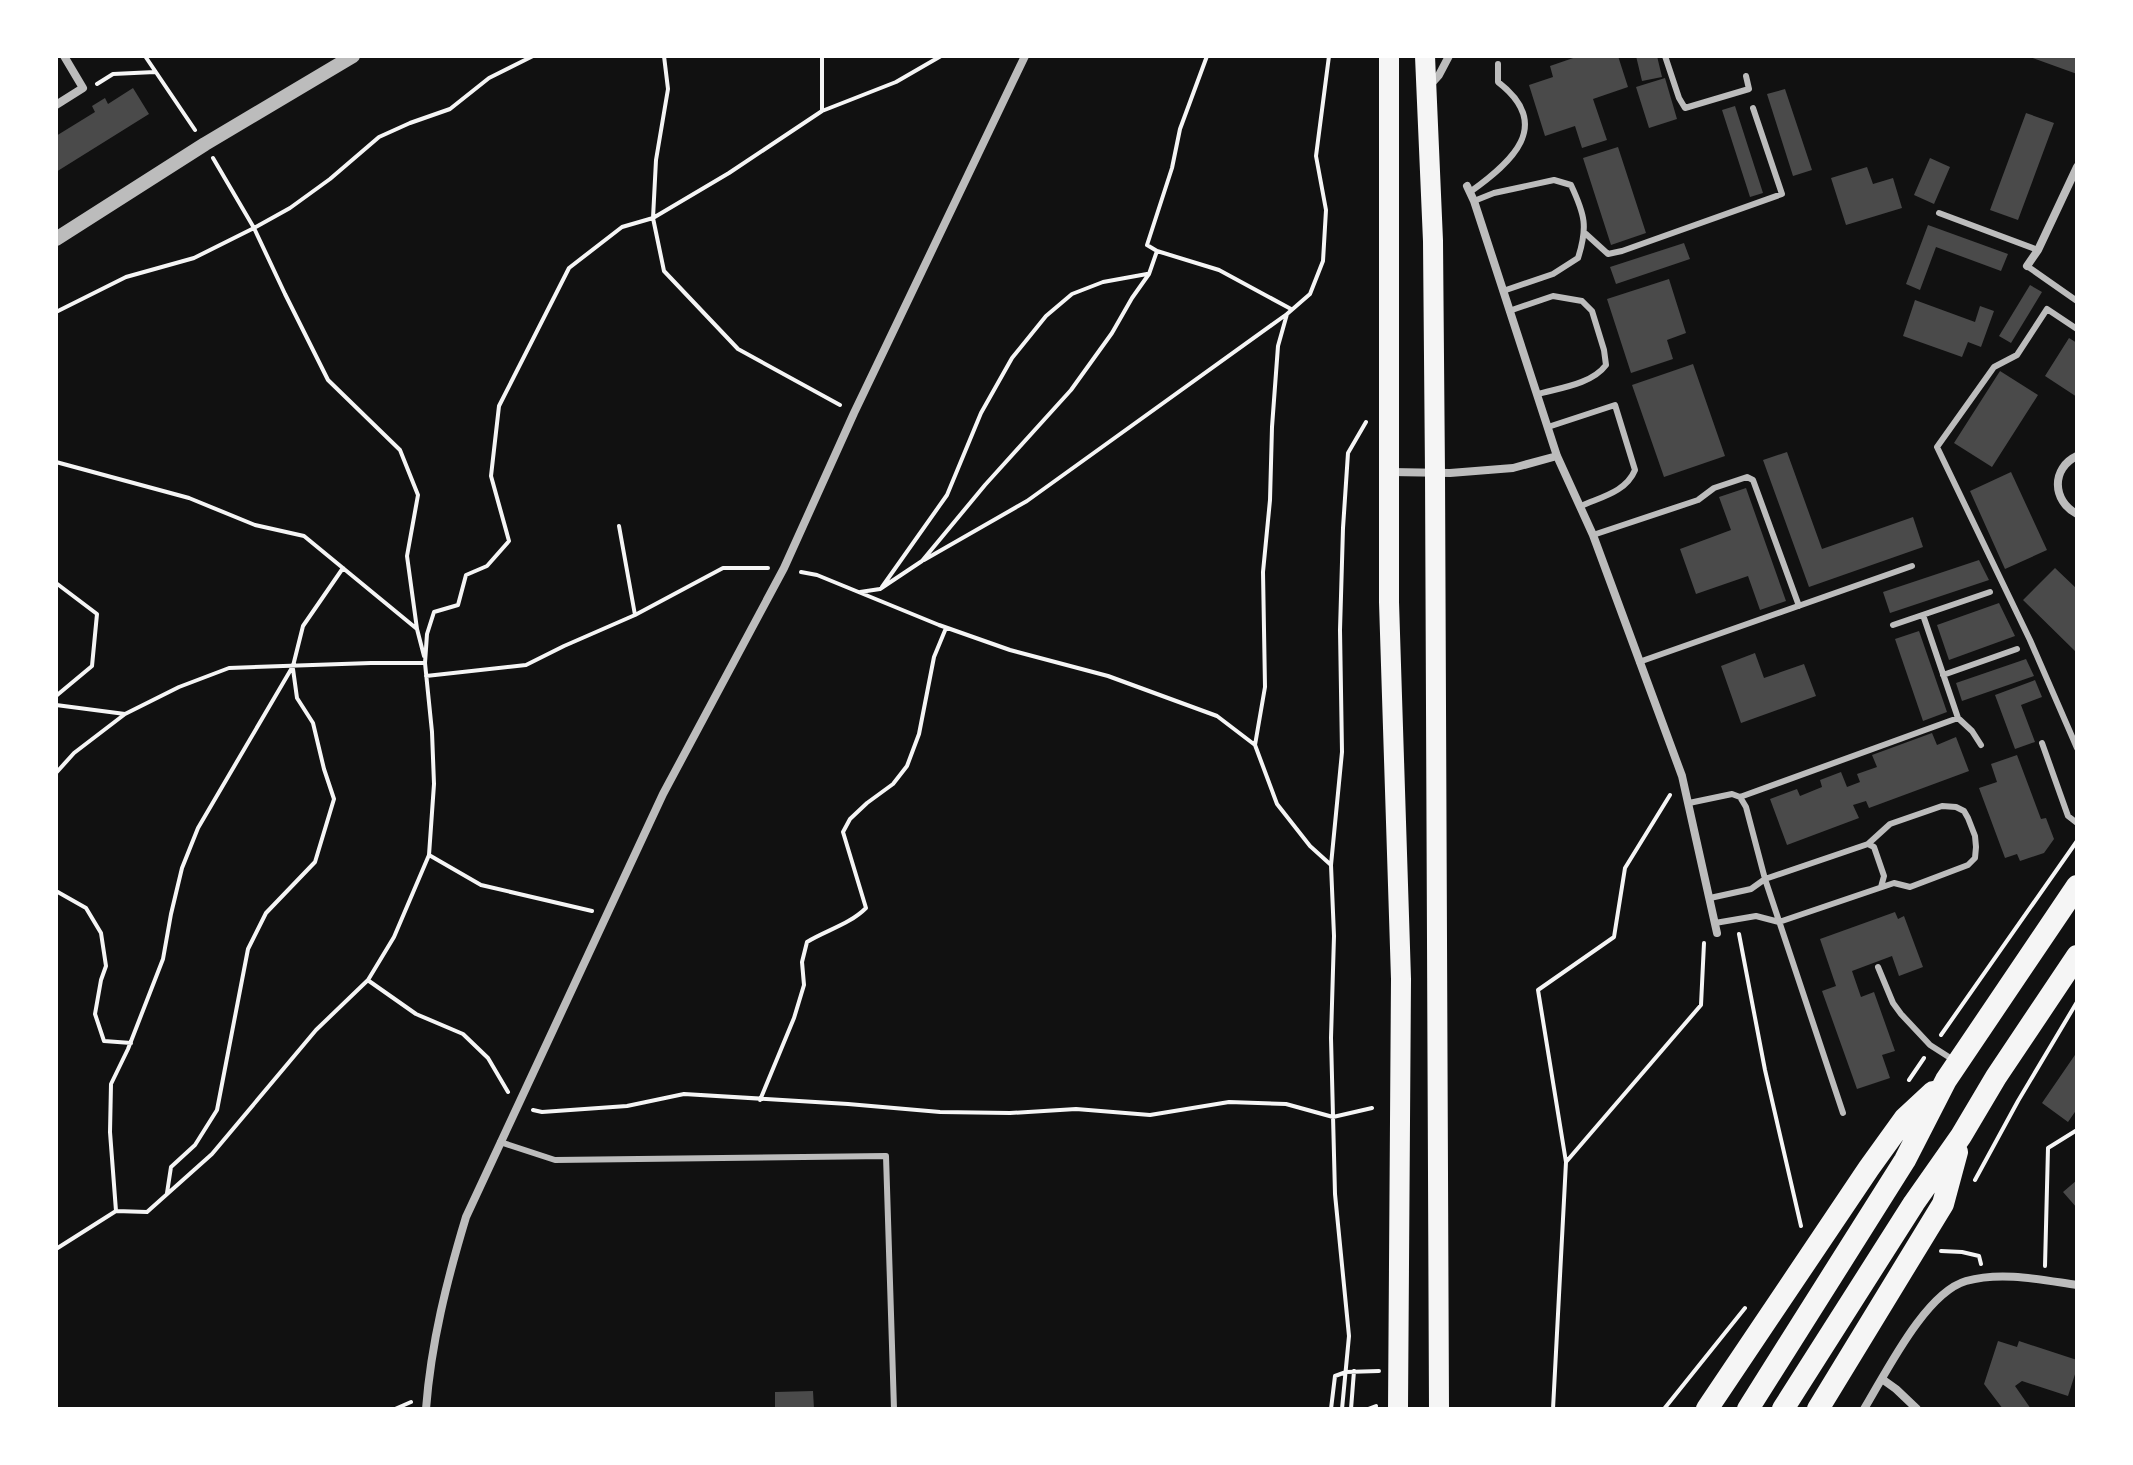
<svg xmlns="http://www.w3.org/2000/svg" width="2133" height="1465" font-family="Overpass,sans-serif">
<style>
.building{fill:#4a4a4a}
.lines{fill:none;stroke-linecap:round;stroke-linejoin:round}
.path{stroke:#f5f5f5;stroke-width:4}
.service{stroke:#bcbcbc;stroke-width:6}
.minor{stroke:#bcbcbc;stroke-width:8}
.tertiary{stroke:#bcbcbc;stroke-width:14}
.primary{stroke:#f5f5f5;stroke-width:20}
.trunk{stroke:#f5f5f5;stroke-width:22}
</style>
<rect width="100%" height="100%" fill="#111"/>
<path class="building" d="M 1579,56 L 1618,56 L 1628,87 L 1593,99 L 1607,140 L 1582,148 L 1575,126 L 1545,136 L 1529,85 L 1553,77 L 1550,66 Z
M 1636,56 L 1657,56 L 1662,77 L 1642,81 Z
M 2027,56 L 2077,56 L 2077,74 Z
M 1665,78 L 1677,119 L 1649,128 L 1636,87 Z
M 133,88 L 149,114 L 56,172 L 56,136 L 95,112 L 92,106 L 105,98 L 108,104 Z
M 1785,89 L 1812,170 L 1793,176 L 1767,94 Z
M 1735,106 L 1763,193 L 1750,197 L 1722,110 Z
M 2026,113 L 2054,123 L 2018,220 L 1990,210 Z
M 1618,147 L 1646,233 L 1611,245 L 1583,158 Z
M 1930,158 L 1950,167 L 1934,204 L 1914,195 Z
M 1867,167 L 1873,184 L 1893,178 L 1902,208 L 1846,225 L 1831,178 Z
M 1928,225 L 2008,254 L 2001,271 L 1936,247 L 1920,290 L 1906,284 Z
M 1684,243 L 1690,259 L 1616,284 L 1610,267 Z
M 1669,279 L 1686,333 L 1667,340 L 1673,359 L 1631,373 L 1607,299 Z
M 2030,285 L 2042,292 L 2011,343 L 1999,336 Z
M 1915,300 L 1975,322 L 1980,306 L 1994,311 L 1981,347 L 1968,342 L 1962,357 L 1903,336 Z
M 2069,338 L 2077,343 L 2077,397 L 2045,376 Z
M 1693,364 L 1725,456 L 1664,477 L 1632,385 Z
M 2000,371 L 2038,395 L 1992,467 L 1954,443 Z
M 1787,452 L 1822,549 L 1913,517 L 1923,547 L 1809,587 L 1763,460 Z
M 2011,472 L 2047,550 L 2005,569 L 1970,491 Z
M 1746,488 L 1786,601 L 1760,610 L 1748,576 L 1696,594 L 1680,549 L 1731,530 L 1719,497 Z
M 1979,560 L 1989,580 L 1890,613 L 1883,592 Z
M 2055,568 L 2077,589 L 2077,653 L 2023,600 Z
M 1999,603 L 2015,636 L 1949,660 L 1937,625 Z
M 1919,631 L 1947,712 L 1923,721 L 1895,639 Z
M 1755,653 L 1764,678 L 1804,664 L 1816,696 L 1741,723 L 1721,666 Z
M 2026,659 L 2034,676 L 1962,701 L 1956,683 Z
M 2035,680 L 2042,697 L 2021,705 L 2035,742 L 2015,749 L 1995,695 Z
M 1932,733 L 1937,745 L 1956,737 L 1969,771 L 1869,808 L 1866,801 L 1853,805 L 1859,818 L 1787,845 L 1770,799 L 1797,789 L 1800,796 L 1822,787 L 1820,780 L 1841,772 L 1847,787 L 1860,782 L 1857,774 L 1877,767 L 1872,755 Z
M 2017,755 L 2041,819 L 2046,818 L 2054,839 L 2044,853 L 2020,861 L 2017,854 L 2005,858 L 1979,788 L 1997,782 L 1991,764 Z
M 1895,912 L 1898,919 L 1904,916 L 1923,967 L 1899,976 L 1892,956 L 1852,971 L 1861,997 L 1874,992 L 1895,1051 L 1882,1055 L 1890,1078 L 1857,1089 L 1822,991 L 1836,986 L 1820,939 Z
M 2077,1052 L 2077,1109 L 2068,1122 L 2042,1103 Z
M 2077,1180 L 2077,1208 L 2063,1192 Z
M 1998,1341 L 2017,1347 L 2019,1341 L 2077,1360 L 2077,1368 L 2068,1396 L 2022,1381 L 2015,1386 L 2031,1409 L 2003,1409 L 1984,1384 Z
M 813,1391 L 814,1409 L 775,1409 L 775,1392 Z"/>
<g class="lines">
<path class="path" d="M 145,56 L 195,130
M 664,56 L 668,89 L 656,160 L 653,218 L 664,271 L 738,349 L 840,405
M 1207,56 L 1180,129 L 1172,168 L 1147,245 L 1157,251 L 1219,270 L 1291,309
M 1329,56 L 1316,156 L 1326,210 L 1323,261 L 1310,294 L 1287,314 L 1278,346 L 1272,427 L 1270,500 L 1263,572 L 1265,687 L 1255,745 L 1277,804 L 1310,846 L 1331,865
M 97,84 L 113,74 L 155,72
M 822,110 L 822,56
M 213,158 L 254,228 L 285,294 L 328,380 L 400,450 L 418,495 L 407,556 L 417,629 L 424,656
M 56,312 L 126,277 L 194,258 L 254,228 L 290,208 L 330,179 L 379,137 L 410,123 L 450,109 L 489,78 L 533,56
M 56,462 L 189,498 L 255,525 L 304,536 L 417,629
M 619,526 L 635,615
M 924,560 L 1027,501 L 1287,314
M 801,572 L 817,575 L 939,625 L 1010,650 L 1108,676 L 1217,716 L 1255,745
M 56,583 L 97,614 L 92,666 L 56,696
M 882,587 L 947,495 L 981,413 L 1012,358 L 1046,316 L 1072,294 L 1103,282 L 1147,274
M 860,592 L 880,589 L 922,561 L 985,485 L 1071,390 L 1112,333 L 1132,298 L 1149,274 L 1157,251
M 426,676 L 526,665 L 564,646 L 635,615 L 723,568 L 768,568
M 56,705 L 125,714
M 56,773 L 74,753 L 125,714 L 179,687 L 229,668 L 371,663 L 425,663
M 429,855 L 481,885 L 592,911
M 56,891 L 86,908 L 101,933 L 106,966 L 101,980 L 95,1014 L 104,1041 L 131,1043
M 1739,934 L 1765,1070 L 1801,1226
M 369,981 L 416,1014 L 463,1034 L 488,1058 L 508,1092
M 1941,1035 L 2077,841
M 1909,1080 L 1924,1058
M 760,1100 L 794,1018 L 804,985 L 802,962 L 807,942 C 827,930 850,924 866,908 L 843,832 L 850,819 L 867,803 L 893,784 L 907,766 L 919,734 L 934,657 L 946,628
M 533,1110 L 542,1112 L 627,1106 L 684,1094 L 848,1104 L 940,1112 L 1010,1113 L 1076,1109 L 1150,1115 L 1229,1102 L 1286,1104 L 1333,1117 L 1372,1108
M 1566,1162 L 1701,1005 L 1704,943
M 1975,1180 L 2018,1101 L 2077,1002
M 167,1193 L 171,1167 L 195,1145 L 217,1110 L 248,949 L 266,913 L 315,862 L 334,799 L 324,769 L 313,723 L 297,698 L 293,669
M 116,1211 L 110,1132 L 111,1084 L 128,1049 L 163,959 L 171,914 L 182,868 L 198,828 L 293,666 L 303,626 L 343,568
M 56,1249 L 116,1211 L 147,1212 L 212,1154 L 316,1030 L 368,980 L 394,937 L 429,855 L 434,784 L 432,732 L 425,663 L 427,634 L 434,612 L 458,605 L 466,575 L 487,566 L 509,541 L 491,476 L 499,406 L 569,268 L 622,227 L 653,218 L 729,173 L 822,111 L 896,82 L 941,56
M 1941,1251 L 1962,1252 L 1979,1256 L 1981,1264
M 2045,1266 L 2048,1148 L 2077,1130
M 395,1409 L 411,1402
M 1331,1409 L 1335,1376 L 1346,1372 L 1379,1371
M 1342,1409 L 1349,1336 L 1335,1194 L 1331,1038 L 1334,936 L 1331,865 L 1342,752 L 1340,630 L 1343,528 L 1348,453 L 1366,422
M 1351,1409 L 1354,1371
M 1368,1409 L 1376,1406
M 1553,1409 L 1566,1162 L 1538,990 L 1614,937 L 1625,868 L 1670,795
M 1664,1409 L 1745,1308"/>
<path class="service" d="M 1665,56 L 1679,98 L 1685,108 L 1749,89 L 1746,76
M 1470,192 C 1512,162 1554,125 1498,82 L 1498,64
M 1474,201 L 1494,193 L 1554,180 L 1571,185 C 1585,215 1588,227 1578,258 L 1553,274 L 1503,291
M 1939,213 L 2038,250
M 1586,234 L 1608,254 L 1622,251 L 1782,194 L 1753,108
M 2027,266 L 2077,301
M 1509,311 L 1553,296 L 1582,301 L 1592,311 L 1604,350 L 1606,365 C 1592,384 1560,388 1538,394
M 2077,329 L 2047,309 L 2017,355 L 1994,367 L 1937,447 L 2030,640 L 2077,748
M 1548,427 L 1615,405 L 1635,470 C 1626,492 1601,497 1581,506
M 1593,535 L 1698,500 L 1714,488 L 1747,477 L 1753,480 L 1799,606
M 1893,625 L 1990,592
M 1639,662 L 1912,566
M 1943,675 L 2017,649
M 1958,718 L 1972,731 L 1981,745
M 2042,743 L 2068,816 L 2077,823
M 1740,797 L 1746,807 L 1765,879 L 1843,1113
M 1689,803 L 1732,794 L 1740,797 L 1958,718 L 1923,615
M 1868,844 L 1874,847 L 1884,876 L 1881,887
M 1710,898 L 1751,889 L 1765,879 L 1868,844 L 1890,824 L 1942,806 L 1956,807 L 1964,811 L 1968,818 L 1975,836 L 1976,847 L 1975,858 L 1968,865 L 1910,887 L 1894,883 L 1779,922 L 1756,916 L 1715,923
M 1878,967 L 1893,1003 L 1901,1014 L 1930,1045 L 1955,1061
M 500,1142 L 555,1160 L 886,1156 L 894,1409"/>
<path class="minor" d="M 1430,85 L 1439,75 L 1449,56
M 56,105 L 83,88 L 64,56
M 1467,186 L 1474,201 L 1557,456 L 1593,535 L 1682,776 L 1717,933
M 2027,266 L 2038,250 L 2077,167
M 2077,456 C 2051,468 2052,501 2077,514
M 1391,472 L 1450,473 L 1513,468 L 1557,456
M 1882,1379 L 1896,1389 L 1917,1409
M 426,1409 C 431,1343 447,1280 466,1217 L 663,794 L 784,568 L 854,413 L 1025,56
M 1864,1409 C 1886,1373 1925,1293 1966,1281 C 2002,1271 2042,1280 2077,1285"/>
<path class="tertiary" d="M 56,239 L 205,144 L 353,56"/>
<path class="primary" d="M 1389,56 L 1389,602 L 1401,979 L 1398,1409
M 1425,56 L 1433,241 L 1435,473 L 1439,1409"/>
<path class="trunk" d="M 1707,1409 L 1869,1168 L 1905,1118 L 1933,1092
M 1748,1409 L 1905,1160 L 1946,1080 L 2077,886
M 1783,1409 L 1914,1203 L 1961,1136 L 1996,1077 L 2077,956
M 1818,1409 L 1943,1204 L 1957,1152"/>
</g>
<rect width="2133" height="1465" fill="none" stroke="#ffffff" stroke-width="116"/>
</svg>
